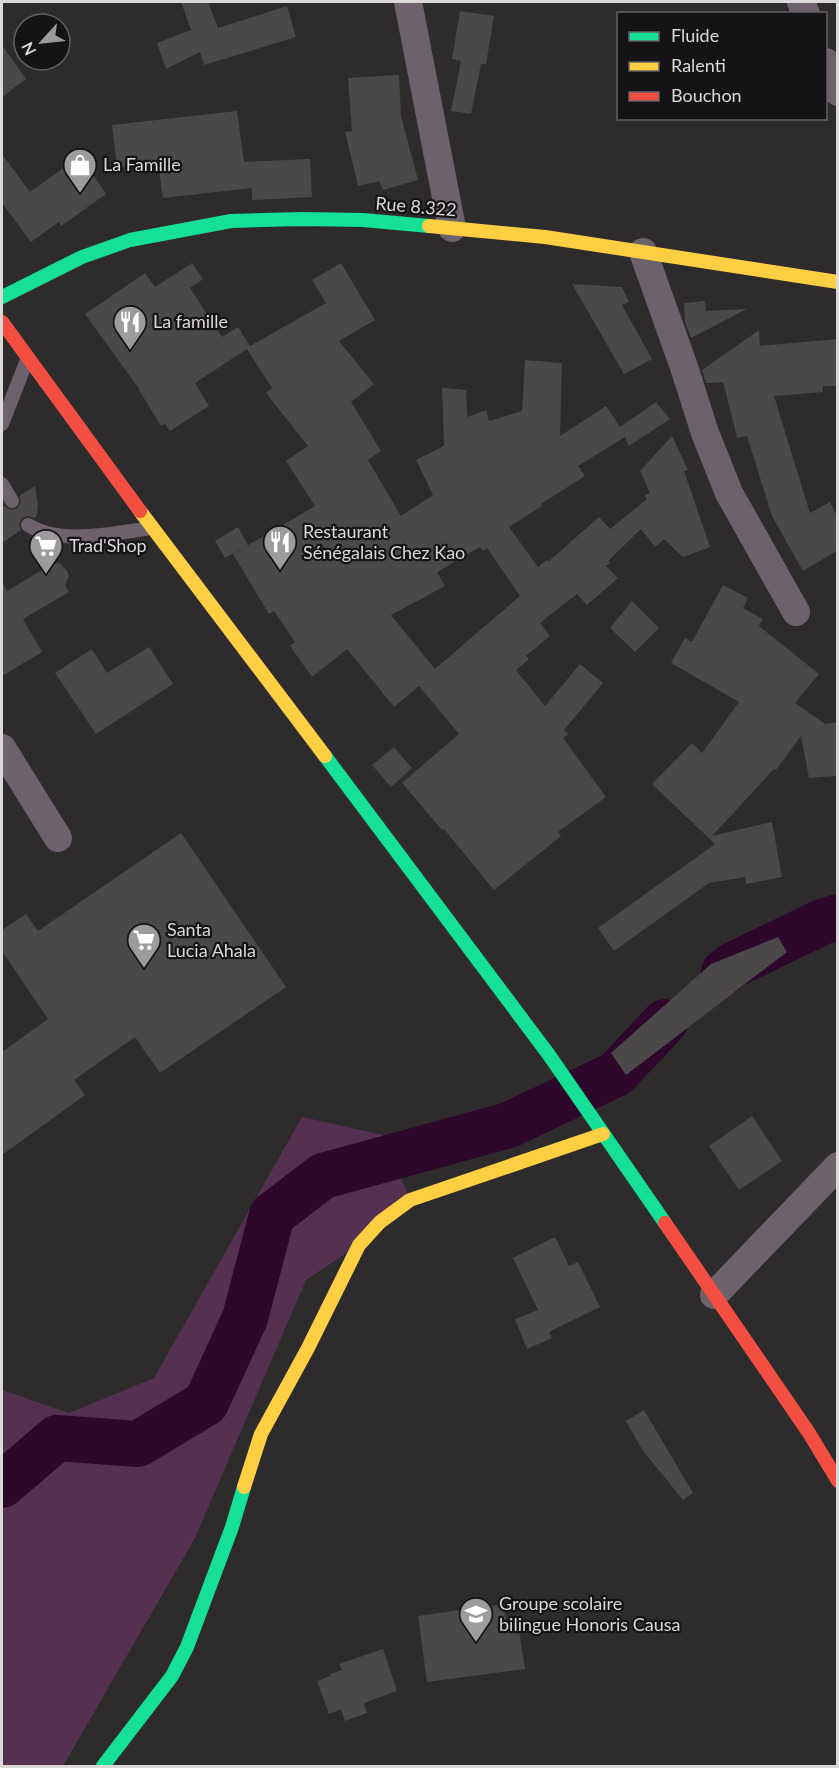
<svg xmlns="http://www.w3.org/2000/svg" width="839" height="1768" font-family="Lato,sans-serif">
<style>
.green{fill:#543150}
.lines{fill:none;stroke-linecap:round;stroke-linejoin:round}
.river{stroke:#2d082a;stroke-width:46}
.building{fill:#4a4849;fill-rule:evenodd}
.lane{stroke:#6d616b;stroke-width:14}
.street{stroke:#6d616b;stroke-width:28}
.fast{stroke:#16e098;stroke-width:14}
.slow{stroke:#ffcf43;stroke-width:14}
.jam{stroke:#f24e42;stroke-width:14}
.labels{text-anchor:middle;stroke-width:4.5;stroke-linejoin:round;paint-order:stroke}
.poi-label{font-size:18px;fill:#dbd8da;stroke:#151315;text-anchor:start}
.street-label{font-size:18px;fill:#dbd8da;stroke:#151315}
</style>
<rect width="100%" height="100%" fill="#2e2b2d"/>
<path class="green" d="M 302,1117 L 383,1135 L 410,1200 L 359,1245 L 306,1280 L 195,1538 L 63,1766 L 2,1766 L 2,1390 L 69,1413 L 154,1378 Z"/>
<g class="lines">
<path class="river" d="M 724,972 L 733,965 L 822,922 L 838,917
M 2,1485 L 57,1438 L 138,1444 L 206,1403 L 245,1318 L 272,1215 L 323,1176 L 509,1125 L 616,1074 L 665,1022"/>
</g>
<path class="building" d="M 181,2 L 208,2 L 218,28 L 287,6 L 296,37 L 204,65 L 200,52 L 166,69 L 157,43 L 191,30 Z
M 460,11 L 494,16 L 486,64 L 481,64 L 471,114 L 451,111 L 461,61 L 452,59 Z
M 2,45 L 26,79 L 2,97 Z
M 399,75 L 401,116 L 418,180 L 383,190 L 379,181 L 358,186 L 345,132 L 352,131 L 348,78 Z
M 237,111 L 244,162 L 310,159 L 312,197 L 252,200 L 252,188 L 163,198 L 158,164 L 117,168 L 112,125 Z
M 2,154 L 30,192 L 80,156 L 106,194 L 61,226 L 59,222 L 31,242 L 2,203 Z
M 192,263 L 203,279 L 190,288 L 222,337 L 238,327 L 250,346 L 326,303 L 312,280 L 341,263 L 375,320 L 339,341 L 374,384 L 351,402 L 381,451 L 368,460 L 401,516 L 433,495 L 416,460 L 444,446 L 442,388 L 466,390 L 467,417 L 486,410 L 489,421 L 522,411 L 525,360 L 562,363 L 560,436 L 606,406 L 620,427 L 656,402 L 670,419 L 629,446 L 625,437 L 578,466 L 585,476 L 541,504 L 542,506 L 509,527 L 538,567 L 547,560 L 548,562 L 599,517 L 610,529 L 647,499 L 645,495 L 650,493 L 640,471 L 672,436 L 688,470 L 684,471 L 710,547 L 683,557 L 664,539 L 655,547 L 641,529 L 608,561 L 610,563 L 606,566 L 618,578 L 587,605 L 577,594 L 540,623 L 550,636 L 526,656 L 529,659 L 516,670 L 545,706 L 580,664 L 603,683 L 564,730 L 568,734 L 563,738 L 606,797 L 558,832 L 561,836 L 494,890 L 444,829 L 442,830 L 402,783 L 459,734 L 419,686 L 394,707 L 347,649 L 312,677 L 290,646 L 295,642 L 274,611 L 269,614 L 233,554 L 315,506 L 286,461 L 308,446 L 266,393 L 272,388 L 247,349 L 195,383 L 209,406 L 170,431 L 165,424 L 161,426 L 139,390 L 140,390 L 85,314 L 145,273 L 155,287 ZM 480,547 L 483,551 L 487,548 L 520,596 L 435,669 L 391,615 L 445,586 L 437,572 Z
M 572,284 L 622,287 L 629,302 L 622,305 L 652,359 L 624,374 Z
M 705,301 L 706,311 L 747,309 L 691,338 L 685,322 L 684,303 Z
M 759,330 L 760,346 L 837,339 L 837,386 L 823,386 L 823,392 L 774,396 L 810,513 L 830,502 L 837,516 L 837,551 L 803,571 L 772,516 L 747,436 L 737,438 L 723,382 L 706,383 L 702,370 Z
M 35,486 L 38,505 L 37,514 L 35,518 L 28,516 L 22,518 L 19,525 L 21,530 L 2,543 L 2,508 L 4,506 L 11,510 L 17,508 L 21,502 L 19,496 Z
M 238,527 L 248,545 L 225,558 L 215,541 Z
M 59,562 L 67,571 L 69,576 L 65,585 L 69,592 L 23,619 L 42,652 L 2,676 L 2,582 L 7,591 L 50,565 Z
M 723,585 L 748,598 L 743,608 L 763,619 L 759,626 L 819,674 L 795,703 L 825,724 L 837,722 L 837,776 L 809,778 L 801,736 L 776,770 L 774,769 L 712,836 L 772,822 L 782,877 L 746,884 L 745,877 L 709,883 L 614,951 L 598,928 L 715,844 L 652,784 L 692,743 L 702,753 L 739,702 L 671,663 L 685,638 L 692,642 Z
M 632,601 L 659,628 L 635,652 L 610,628 Z
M 149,647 L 173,684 L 96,734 L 55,673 L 92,649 L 107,673 Z
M 394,747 L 412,768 L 391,787 L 372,765 Z
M 181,833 L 286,987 L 160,1073 L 135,1037 L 74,1080 L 85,1095 L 2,1155 L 2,1052 L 48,1019 L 2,951 L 2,930 L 26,914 L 38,931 Z
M 778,937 L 787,952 L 626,1075 L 611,1053 L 711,964 Z
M 752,1116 L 782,1161 L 739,1190 L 709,1146 Z
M 555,1237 L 569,1266 L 578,1262 L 600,1307 L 549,1332 L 552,1338 L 527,1349 L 515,1319 L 538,1310 L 513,1258 Z
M 644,1410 L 693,1493 L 683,1500 L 643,1451 L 626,1421 Z
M 504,1604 L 507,1626 L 518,1624 L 525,1669 L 427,1682 L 418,1616 Z
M 383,1649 L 397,1691 L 364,1703 L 367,1713 L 345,1721 L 341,1709 L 329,1714 L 317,1681 L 331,1676 L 330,1674 L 342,1670 L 339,1664 Z"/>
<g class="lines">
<path class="lane" d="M 2,424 L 27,360
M 2,484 L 12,501
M 28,525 C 62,546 114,533 152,528"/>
<path class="street" d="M 408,2 L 452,228
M 801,2 L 806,14
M 826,62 L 838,92
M 643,252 L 684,367 L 705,433 L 729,493 L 796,612
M 2,748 L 58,838
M 714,1295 L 838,1166"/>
<path class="fast" d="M 2,297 L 82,257 L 130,240 L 231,221 L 302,219 L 363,220 L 429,226
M 325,756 L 549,1055 L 665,1223
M 103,1766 L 172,1676 L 187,1647 L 232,1527 L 244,1487"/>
<path class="slow" d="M 429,226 L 545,237 L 838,282
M 140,511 L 325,756
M 244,1487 L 261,1434 L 308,1348 L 359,1245 L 380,1222 L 410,1200 L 603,1134"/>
<path class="jam" d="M 2,322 L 140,511
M 665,1223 L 809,1433 L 838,1481"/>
</g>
<defs>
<g id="shop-pin" transform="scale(1.725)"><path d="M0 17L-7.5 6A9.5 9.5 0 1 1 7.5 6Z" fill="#9e9b9d" stroke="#151315"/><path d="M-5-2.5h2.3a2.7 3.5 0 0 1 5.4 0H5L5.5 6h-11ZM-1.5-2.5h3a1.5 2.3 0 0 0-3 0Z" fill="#fff"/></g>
<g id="restaurant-pin" transform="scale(1.725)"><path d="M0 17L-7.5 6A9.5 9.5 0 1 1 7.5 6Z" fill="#9e9b9d" stroke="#151315"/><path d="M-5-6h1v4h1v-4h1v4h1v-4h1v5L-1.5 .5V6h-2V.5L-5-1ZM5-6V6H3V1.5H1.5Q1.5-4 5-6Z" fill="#fff"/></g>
<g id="supermarket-pin" transform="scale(1.725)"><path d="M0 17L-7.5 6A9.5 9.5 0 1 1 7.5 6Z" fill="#9e9b9d" stroke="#151315"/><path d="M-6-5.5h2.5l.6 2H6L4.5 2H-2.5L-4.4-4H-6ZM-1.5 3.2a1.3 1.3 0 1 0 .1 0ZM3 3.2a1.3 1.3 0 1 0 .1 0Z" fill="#fff"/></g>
<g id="school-pin" transform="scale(1.725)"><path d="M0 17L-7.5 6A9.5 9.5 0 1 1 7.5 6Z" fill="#9e9b9d" stroke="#151315"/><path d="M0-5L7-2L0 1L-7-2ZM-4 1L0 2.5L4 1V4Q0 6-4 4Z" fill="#fff"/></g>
</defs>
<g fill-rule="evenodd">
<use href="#shop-pin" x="80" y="165"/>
<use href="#restaurant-pin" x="130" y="322"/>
<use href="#restaurant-pin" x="280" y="542"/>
<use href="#supermarket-pin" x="46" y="546"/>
<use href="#supermarket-pin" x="144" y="940"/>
<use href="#school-pin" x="476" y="1614"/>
</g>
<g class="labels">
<g class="poi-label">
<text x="103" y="171">La Famille</text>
<text x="153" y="328">La famille</text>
<text x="303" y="538">Restaurant<tspan x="303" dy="21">Sénégalais Chez Kao</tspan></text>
<text x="69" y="552">Trad'Shop</text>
<text x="167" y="936">Santa<tspan x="167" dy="21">Lucia Ahala</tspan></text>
<text x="499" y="1610">Groupe scolaire<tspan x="499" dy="21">bilingue Honoris Causa</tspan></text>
</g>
<g class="street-label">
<text transform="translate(416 207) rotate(5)" y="6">Rue 8.322</text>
</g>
</g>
<rect width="839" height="1768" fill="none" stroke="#dbd8da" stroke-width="6"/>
<rect x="617" y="12" width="210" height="108" fill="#151315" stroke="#646264" stroke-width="1.5"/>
<rect x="629" y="32" width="30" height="9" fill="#16e098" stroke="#646264" stroke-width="1.5"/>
<text x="671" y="42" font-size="18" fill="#dbd8da">Fluide</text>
<rect x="629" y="62" width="30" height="9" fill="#ffcf43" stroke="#646264" stroke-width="1.5"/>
<text x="671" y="72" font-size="18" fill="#dbd8da">Ralenti</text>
<rect x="629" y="92" width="30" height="9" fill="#f24e42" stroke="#646264" stroke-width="1.5"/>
<text x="671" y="102" font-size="18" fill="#dbd8da">Bouchon</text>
<g transform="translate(42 42) rotate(243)"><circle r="28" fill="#151315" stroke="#646264" stroke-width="1.5"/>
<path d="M0-4.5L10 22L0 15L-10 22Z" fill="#9e9b9d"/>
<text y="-9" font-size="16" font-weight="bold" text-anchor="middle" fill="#dbd8da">N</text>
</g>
</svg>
